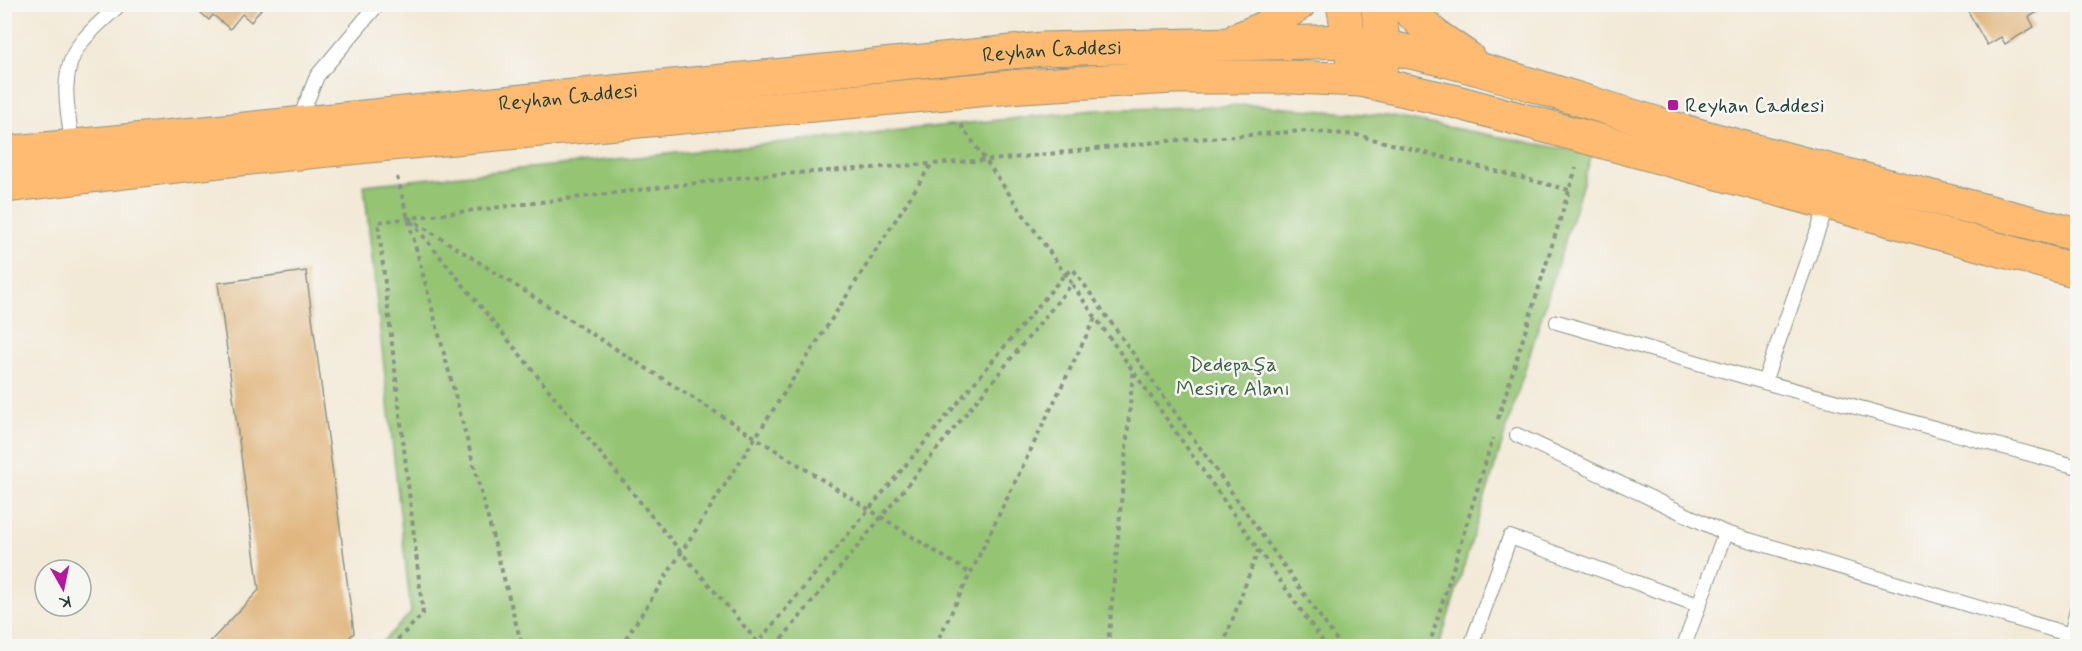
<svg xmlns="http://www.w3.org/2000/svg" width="2082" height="651" font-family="Mynerve,sans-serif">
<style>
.green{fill:#95c473;stroke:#5a8054;stroke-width:1.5}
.building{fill:#e1b781}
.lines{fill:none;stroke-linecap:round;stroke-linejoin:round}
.service-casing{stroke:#899386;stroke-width:16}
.primary-casing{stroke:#899386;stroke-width:35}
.path{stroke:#899386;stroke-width:4;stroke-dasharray:4.5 4.5;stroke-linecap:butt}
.service{stroke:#fff;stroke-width:14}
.primary{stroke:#febb71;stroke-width:33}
.poi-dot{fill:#b5179e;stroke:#f6f6f2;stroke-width:2}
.labels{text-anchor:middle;stroke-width:5;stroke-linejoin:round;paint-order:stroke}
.street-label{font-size:21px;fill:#1f3d34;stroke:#f6f6f2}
.poi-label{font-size:21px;fill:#1f3d34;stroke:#f6f6f2;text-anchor:start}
.park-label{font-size:21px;fill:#3c5f44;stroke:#f6f6f2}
</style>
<rect width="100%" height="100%" fill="#f6f6f2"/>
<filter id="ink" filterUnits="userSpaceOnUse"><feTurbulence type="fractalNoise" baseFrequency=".0167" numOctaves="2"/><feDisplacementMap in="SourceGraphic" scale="12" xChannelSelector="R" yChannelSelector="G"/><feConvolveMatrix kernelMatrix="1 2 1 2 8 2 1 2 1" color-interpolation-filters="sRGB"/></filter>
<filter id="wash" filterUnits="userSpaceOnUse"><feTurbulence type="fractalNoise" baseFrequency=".008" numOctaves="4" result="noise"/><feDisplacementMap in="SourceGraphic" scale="24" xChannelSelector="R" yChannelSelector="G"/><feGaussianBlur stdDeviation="1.35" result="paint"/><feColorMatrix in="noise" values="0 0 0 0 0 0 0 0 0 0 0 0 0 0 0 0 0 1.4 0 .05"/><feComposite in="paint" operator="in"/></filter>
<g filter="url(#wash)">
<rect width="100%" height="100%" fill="#f3e9d7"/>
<path class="green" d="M 1251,105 L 1388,116 L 1592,154 L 1439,646 L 378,646 L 411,613 L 364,185 L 1095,110 Z"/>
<g id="blocks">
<path class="building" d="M 191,4 L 265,4 L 251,22 L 242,14 L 230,29 L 213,15 L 209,20 Z
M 1964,4 L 2038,4 L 2041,10 L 2029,17 L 2034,27 L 2005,44 L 2001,37 L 1987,45 Z
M 306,271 L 354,633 L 341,646 L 206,646 L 259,590 L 218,283 Z"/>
</g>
</g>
<g filter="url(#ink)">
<use href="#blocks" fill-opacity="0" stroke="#899386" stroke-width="1.5"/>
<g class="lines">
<g class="service-casing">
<path id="service" d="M 298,123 L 317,76 L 378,4
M 73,148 C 68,114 58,73 80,44 C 91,29 107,17 120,4
M 1828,202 L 1764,382 L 2078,467
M 1557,322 L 1764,382
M 1517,435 L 1725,533
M 1471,646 L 1510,537 L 1698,605
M 1684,646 L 1725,533 L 2071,635 L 2078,606"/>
</g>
<g class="primary-casing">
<g id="primary">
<path d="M 1343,4 L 1353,62"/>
<path d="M 1377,4 L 1384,45 L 1382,64"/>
<path d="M 1403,4 L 1433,34 L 1468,58"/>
<path d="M 1238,39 L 1262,29 L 1299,4"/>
<path id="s1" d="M 4,153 L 1042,49 L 1348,41 C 1459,56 1565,97 1673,128 C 1807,166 1943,199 2078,235"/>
<path d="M 4,186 L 219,161 L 389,144 L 1022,86 L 1173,77 L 1291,77 L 1360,80 L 1453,101 L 2078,271"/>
</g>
</g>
<path class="path" d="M 961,125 L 1072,284
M 397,177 L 522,646
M 409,218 L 971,574
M 411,221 L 681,552 L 761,646
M 1498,419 L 1576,168
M 391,646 L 423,614 L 378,222 L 753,176 L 1003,159 L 1168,141 L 1304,131 L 1357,135 L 1569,190
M 621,646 L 931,165
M 755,646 L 1065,274 L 1073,269 L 1341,646
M 776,646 L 1072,284 L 1326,646
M 935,646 L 1095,318
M 1108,646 L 1133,372
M 1223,646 L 1258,550
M 1429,646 L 1493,438"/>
<use href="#service" class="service"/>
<use href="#primary" class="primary"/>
</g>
</g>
<rect class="poi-dot" x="1667" y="99" width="12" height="12" rx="3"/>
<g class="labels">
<g class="street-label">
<text dy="7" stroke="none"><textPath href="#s1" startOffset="1053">Reyhan Caddesi</textPath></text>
<text dy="7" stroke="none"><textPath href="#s1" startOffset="567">Reyhan Caddesi</textPath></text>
</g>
<g class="poi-label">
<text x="1685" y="112">Reyhan Caddesi</text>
</g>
<g class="park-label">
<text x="1233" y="371">Dedepaşa<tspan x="1233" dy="24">Mesire Alanı</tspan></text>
</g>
</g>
<rect width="2082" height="651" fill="none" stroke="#f6f6f2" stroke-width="24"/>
<g transform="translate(63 588) rotate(171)"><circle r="28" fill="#f6f6f2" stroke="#a0aca6" stroke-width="1.5"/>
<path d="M0-4.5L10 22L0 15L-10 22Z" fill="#b5179e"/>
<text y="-9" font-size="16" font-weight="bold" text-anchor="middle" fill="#1f3d34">K</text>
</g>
</svg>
